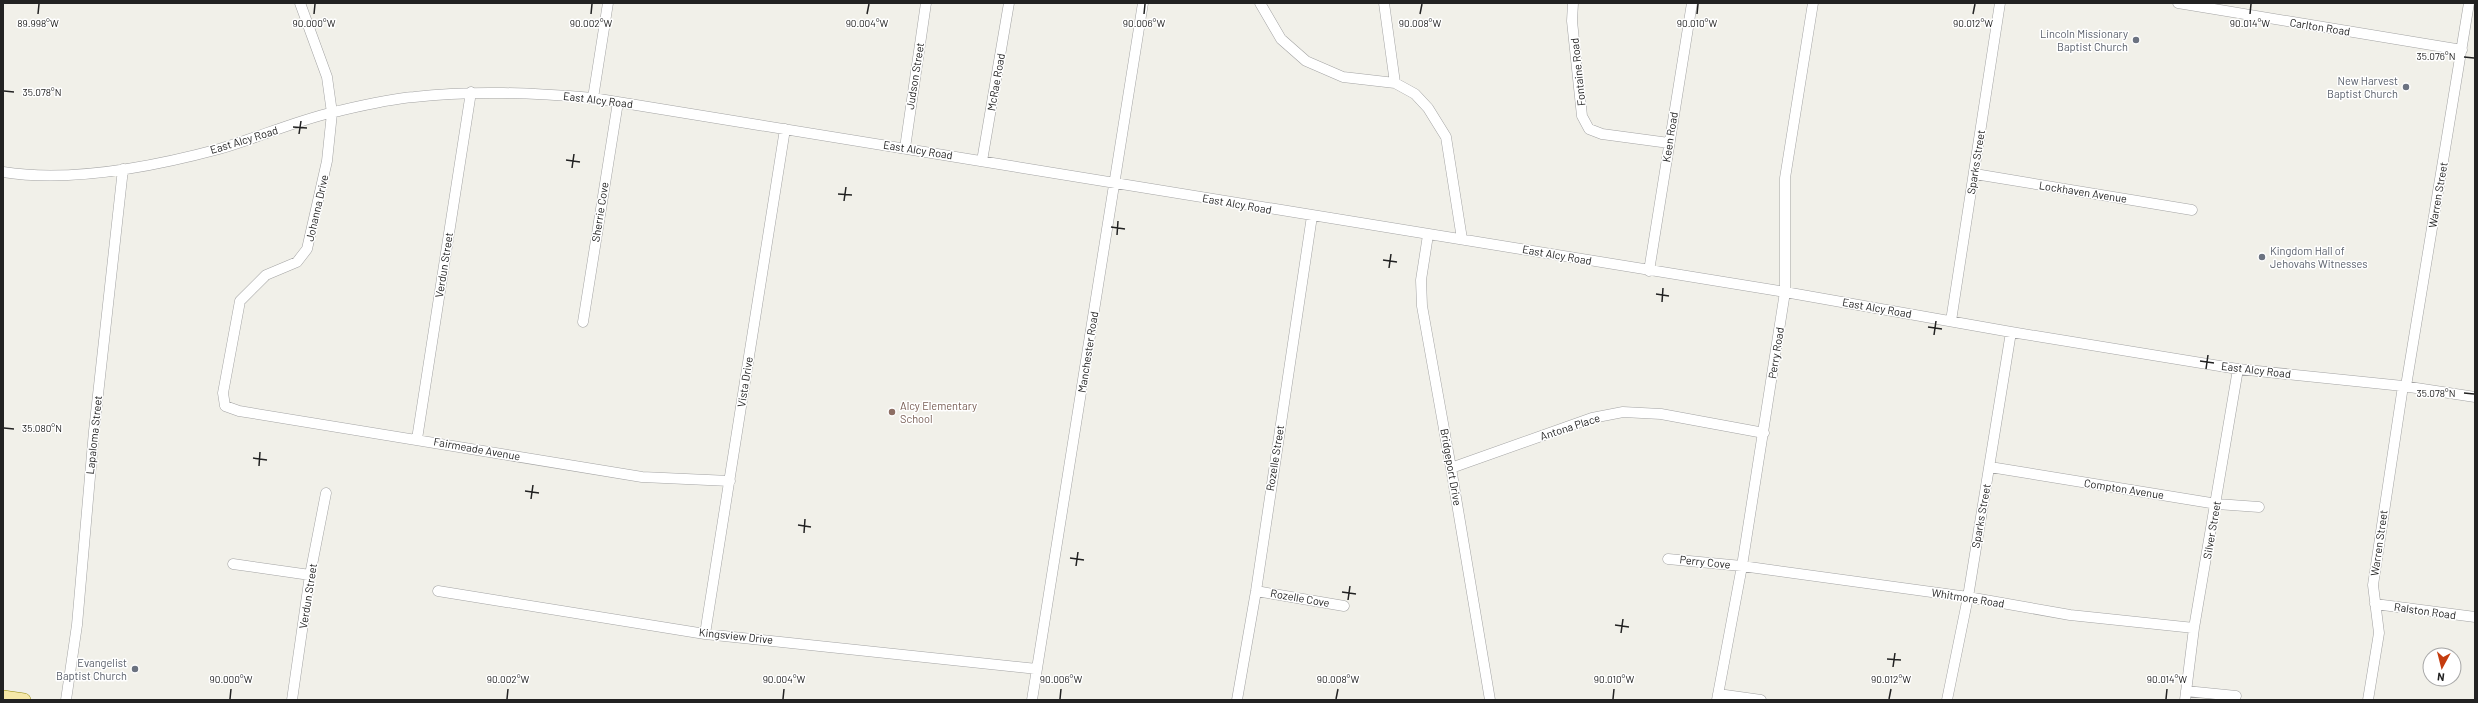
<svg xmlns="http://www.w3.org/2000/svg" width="2478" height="703" font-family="Barlow,sans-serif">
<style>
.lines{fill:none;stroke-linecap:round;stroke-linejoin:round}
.minor-casing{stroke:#a3a3a3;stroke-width:11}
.major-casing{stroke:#94890b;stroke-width:14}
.minor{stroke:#fff;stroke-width:10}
.major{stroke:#f6e8a9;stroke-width:13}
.ticks{fill:none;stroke:#222;stroke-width:1.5}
.worship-dot{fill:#6b7280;stroke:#fff;stroke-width:1.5}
.education-dot{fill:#8d6e63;stroke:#fff;stroke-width:1.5}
.labels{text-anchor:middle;stroke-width:3;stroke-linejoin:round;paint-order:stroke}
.street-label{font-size:11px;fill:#222;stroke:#fff}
.worship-label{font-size:11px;fill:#5b616d;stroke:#fff;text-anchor:end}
.education-label{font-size:11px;fill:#785e54;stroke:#fff;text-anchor:start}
.ticks-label{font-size:10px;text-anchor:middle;fill:#222;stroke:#fff;stroke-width:3;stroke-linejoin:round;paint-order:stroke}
</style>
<rect width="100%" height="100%" fill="#f1f0e9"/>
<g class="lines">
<g class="minor-casing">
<path id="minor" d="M 300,3 L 327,77 L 332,113 L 327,161 L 307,249 L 297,262 L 266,275 L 240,301 L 223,393 L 225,406 L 239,411 L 642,477 L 730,481
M 1260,3 L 1281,39 L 1306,61 L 1343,77 L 1395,83 L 1415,94 L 1428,108 L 1446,137 L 1462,239
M 1384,3 L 1395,83
M 1573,3 L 1572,21 L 1582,116 L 1589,129 L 1602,134 L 1669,143
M 2178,3 L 2462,50
M 593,98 L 608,3
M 905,148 L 926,3
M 982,161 L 1009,3
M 3,172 C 71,183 152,167 219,149 C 257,138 295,121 334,112 C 360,106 388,99 414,97 C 474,90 533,93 593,98 L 1785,292 L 2011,332 L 2238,369 L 2403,386 L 2475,397
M 1975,174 L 2192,210
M 1428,235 L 1421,280 L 1422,306 L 1451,468 L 1490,700
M 1649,271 L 1692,3
M 1951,321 L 2000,3
M 583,322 L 618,102
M 2406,386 L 2469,3
M 417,439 L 471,92
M 1990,467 L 2217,504 L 2259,507
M 1451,468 L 1592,418 L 1623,412 L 1661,414 L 1764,433
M 1668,559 L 1742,566 L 1968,597 L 2070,615 L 2194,628
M 233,564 L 310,575
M 438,591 L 705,634 L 1037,669
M 1256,591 L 1344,606
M 2375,604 L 2475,617
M 705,634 L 785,129
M 2186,691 L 2236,696
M 1718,694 L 1761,700
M 66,700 L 77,625 L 94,431 L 123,169
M 292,700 L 310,575 L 326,493
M 1032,700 L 1143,3
M 1237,700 L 1256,591 L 1312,216
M 1717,700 L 1742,566 L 1785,292 L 1785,178 L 1813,3
M 1947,700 L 1968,597 L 2011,332
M 2185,700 L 2194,628 L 2238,369
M 2368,700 L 2379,633 L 2373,585 L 2403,386"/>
</g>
<g class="major-casing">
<path id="major" d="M 3,697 L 24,700"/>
</g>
<use href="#minor" class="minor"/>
<use href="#major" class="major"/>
</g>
<path class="ticks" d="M 38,14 L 39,4M 314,14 L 315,4M 591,14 L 592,4M 867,14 L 869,4M 1144,14 L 1145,4M 1420,14 L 1422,4M 1697,14 L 1698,4M 1973,14 L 1975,4M 2250,14 L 2251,4M 2464,57 L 2474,58M 4,91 L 14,92M 293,127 L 307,128M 299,134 L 301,121M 566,160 L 580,162M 572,168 L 574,154M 838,194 L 852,195M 844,201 L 846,187M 1111,227 L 1125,229M 1117,235 L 1118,221M 1383,260 L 1397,262M 1389,268 L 1391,254M 1656,294 L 1669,296M 1662,302 L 1663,288M 1928,327 L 1942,329M 1934,335 L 1936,321M 2200,361 L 2214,363M 2206,369 L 2208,355M 2464,393 L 2474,394M 4,428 L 14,429M 253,458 L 267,460M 259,466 L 260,452M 525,491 L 539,493M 531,499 L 533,485M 798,525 L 811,527M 804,533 L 805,519M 1070,558 L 1084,560M 1076,566 L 1078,552M 1342,592 L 1356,594M 1348,600 L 1350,586M 1615,625 L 1629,627M 1621,633 L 1623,619M 1887,659 L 1901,660M 1893,667 L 1895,653M 230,699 L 231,689M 507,699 L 508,689M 783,699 L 784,689M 1060,699 L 1061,689M 1336,699 L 1338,689M 1613,699 L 1614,689M 1889,699 L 1891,689M 2166,699 L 2167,689"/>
<g class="worship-dot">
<circle cx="2136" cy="40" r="4"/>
<circle cx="2406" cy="87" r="4"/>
<circle cx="2262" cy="257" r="4"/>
<circle cx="135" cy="669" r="4"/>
</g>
<circle class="education-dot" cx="892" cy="412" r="4"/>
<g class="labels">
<g class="street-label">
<text transform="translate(2320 27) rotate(9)" y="4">Carlton Road</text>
<text transform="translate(1578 72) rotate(-96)" y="4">Fontaine Road</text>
<text transform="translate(915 76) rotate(-81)" y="4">Judson Street</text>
<text transform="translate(996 82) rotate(-80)" y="4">McRae Road</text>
<text transform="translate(598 100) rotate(7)" y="4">East Alcy Road</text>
<text transform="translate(1670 137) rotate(-81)" y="4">Keen Road</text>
<text transform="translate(244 140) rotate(-17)" y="4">East Alcy Road</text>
<text transform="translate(918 150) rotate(9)" y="4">East Alcy Road</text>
<text transform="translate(1976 162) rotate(-81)" y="4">Sparks Street</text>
<text transform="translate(2083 192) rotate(9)" y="4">Lockhaven Avenue</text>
<text transform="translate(2438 195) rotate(-80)" y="4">Warren Street</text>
<text transform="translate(1237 204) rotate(10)" y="4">East Alcy Road</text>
<text transform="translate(317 208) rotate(-77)" y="4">Johanna Drive</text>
<text transform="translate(600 212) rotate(-81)" y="4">Sherrie Cove</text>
<text transform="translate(1557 255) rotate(10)" y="4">East Alcy Road</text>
<text transform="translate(444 265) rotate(-81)" y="4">Verdun Street</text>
<text transform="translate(1877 308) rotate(10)" y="4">East Alcy Road</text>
<text transform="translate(1088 352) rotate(-81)" y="4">Manchester Road</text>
<text transform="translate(1776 353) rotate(-81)" y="4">Perry Road</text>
<text transform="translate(2256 370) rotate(7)" y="4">East Alcy Road</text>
<text transform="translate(745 382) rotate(-81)" y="4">Vista Drive</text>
<text transform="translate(1570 427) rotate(-18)" y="4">Antona Place</text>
<text transform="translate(94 435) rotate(-84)" y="4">Lapaloma Street</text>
<text transform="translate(477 449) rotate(10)" y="4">Fairmeade Avenue</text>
<text transform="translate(1275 458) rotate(-81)" y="4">Rozelle Street</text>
<text transform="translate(1451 467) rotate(80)" y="4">Bridgeport Drive</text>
<text transform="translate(2124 489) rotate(9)" y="4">Compton Avenue</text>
<text transform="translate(1981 516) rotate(-80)" y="4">Sparks Street</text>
<text transform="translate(2212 530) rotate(-80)" y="4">Silver Street</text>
<text transform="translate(2379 543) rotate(-82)" y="4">Warren Street</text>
<text transform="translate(1705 562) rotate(6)" y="4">Perry Cove</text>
<text transform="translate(308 596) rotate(-81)" y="4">Verdun Street</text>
<text transform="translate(1300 598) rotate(10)" y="4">Rozelle Cove</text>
<text transform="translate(1968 598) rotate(9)" y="4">Whitmore Road</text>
<text transform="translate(2425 611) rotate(8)" y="4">Ralston Road</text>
<text transform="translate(736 636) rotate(6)" y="4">Kingsview Drive</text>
</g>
<g class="worship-label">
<text x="2128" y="38">Lincoln Missionary<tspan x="2128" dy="13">Baptist Church</tspan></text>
<text x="2398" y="85">New Harvest<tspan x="2398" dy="13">Baptist Church</tspan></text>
<text x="2270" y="255" text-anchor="start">Kingdom Hall of<tspan x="2270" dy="13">Jehovahs Witnesses</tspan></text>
<text x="127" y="667">Evangelist<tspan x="127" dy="13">Baptist Church</tspan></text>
</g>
<g class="education-label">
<text x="900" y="410">Alcy Elementary<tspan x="900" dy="13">School</tspan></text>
</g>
</g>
<g class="ticks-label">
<text x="38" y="27">89.998°W</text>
<text x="314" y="27">90.000°W</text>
<text x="591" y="27">90.002°W</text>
<text x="867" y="27">90.004°W</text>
<text x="1144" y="27">90.006°W</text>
<text x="1420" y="27">90.008°W</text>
<text x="1697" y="27">90.010°W</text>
<text x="1973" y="27">90.012°W</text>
<text x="2250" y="27">90.014°W</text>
<text x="2436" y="60">35.076°N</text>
<text x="42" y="96">35.078°N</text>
<text x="2436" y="397">35.078°N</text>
<text x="42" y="432">35.080°N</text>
<text x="231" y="683">90.000°W</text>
<text x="508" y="683">90.002°W</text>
<text x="784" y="683">90.004°W</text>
<text x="1061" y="683">90.006°W</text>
<text x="1338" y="683">90.008°W</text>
<text x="1614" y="683">90.010°W</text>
<text x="1891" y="683">90.012°W</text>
<text x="2167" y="683">90.014°W</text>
</g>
<rect width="2478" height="703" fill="none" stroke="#222222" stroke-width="8"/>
<g transform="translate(2442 667) rotate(187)"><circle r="19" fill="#ffffff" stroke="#a7a7a7"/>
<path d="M0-3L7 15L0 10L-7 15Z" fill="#c43c0f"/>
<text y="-6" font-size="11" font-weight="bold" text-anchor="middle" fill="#222222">N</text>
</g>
</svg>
